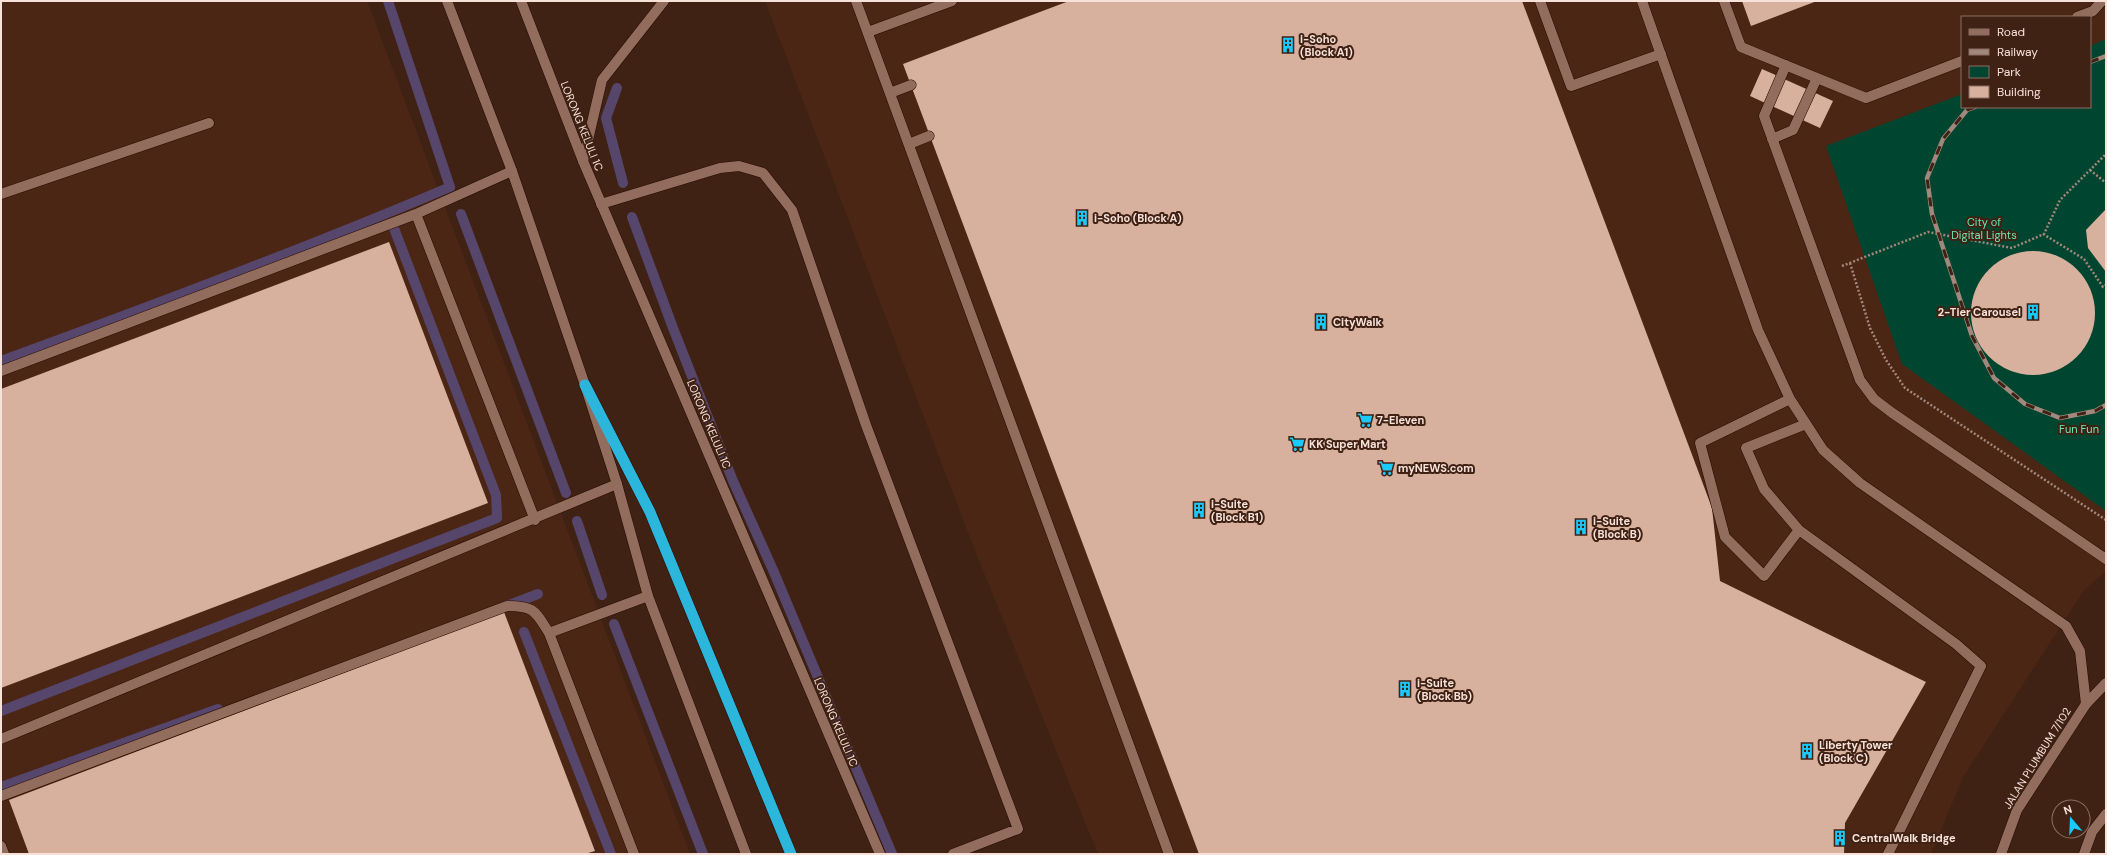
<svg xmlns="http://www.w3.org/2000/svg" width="2107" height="855" font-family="'DM Sans',sans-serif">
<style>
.built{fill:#4b2615;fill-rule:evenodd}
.green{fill:#00452f}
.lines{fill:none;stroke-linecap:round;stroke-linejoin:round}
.stream{stroke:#57466c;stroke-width:10}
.building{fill:#d8b09e}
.service-casing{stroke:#260a00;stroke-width:11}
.minor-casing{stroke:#260a00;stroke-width:11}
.tertiary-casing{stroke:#260a00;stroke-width:11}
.trunk-casing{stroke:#260a00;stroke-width:12}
.path{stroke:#a1877c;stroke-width:2.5;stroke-dasharray:2 2;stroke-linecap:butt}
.service{stroke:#926d5d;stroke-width:10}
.minor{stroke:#926d5d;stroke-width:10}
.tertiary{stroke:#926d5d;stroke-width:10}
.trunk{stroke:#2cb6dc;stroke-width:11}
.rail-casing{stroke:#a1877c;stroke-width:4.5}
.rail{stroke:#402214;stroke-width:3;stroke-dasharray:9;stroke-linecap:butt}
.labels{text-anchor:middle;stroke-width:4;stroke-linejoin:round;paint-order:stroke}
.poi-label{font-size:11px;font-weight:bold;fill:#f7e2d9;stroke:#402214;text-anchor:start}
.street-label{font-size:11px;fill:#f7e2d9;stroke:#402214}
.park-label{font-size:11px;fill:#6de8b7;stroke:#402214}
</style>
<rect width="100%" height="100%" fill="#402214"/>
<path class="built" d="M 1,1 L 367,1 L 690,854 L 1,854 Z
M 765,1 L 2106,1 L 2106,571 L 2084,590 L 1963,777 L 1931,854 L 1098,854 L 974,548 ZM 1962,17 L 2090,17 L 2090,107 L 1962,107 Z"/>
<path class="green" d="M 2106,39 L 2106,511 L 1902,364 L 1826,146 L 1962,94 L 1962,107 L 2090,107 L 2090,46 Z"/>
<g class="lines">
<path class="stream" d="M 617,88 L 606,118 L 623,183
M 461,214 L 566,493
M 632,217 L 673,328 L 733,481 L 773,570 L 892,854
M 1,361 C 152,306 302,250 450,187 L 388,1
M 577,521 L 602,595
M 506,606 L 538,594
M 614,624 L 703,854
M 524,632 L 611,854
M 1,711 L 497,518 L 496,495 L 392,223
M 1,787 L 218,709"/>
</g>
<path class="building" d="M 1069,1 L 1522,1 L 1712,508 L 1720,581 L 1926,682 L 1845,823 L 1844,854 L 1199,854 L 903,64 Z
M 1742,1 L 1817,1 L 1751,26 Z
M 1762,69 L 1833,101 L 1820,128 L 1750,96 Z
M 2106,209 L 2106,272 L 2088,248 L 2086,230 Z
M 389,242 L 488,503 L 1,688 L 1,389 Z
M1971 313a62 62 0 1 1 124 0a62 62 0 1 1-124 0Z
M 504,612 L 595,851 L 585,854 L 29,854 L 9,800 Z"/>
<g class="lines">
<g class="service-casing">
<path id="service" d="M 856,1 L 1169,854
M 1540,1 L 1571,86 L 1661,54
M 1642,1 L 1758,330 L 1790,399 L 1823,450 L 1860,483 L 2066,626 L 2080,651 L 2086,704
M 1724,1 L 1741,47 L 1866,98 L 1962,61
M 2077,17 L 2093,11 L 2102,1
M 868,32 L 952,1
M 1786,65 L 1764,116 L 1860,380 L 1874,399 L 1891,412 L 2106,559
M 890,93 L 911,85
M 1772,139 L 1793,130 L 1817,78
M 909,144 L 929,136
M 1,194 L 209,123
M 601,204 L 720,168 L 739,166 L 763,173 L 792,210 L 866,425 L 1018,829 L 953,854
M 416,214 L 535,520
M 1,371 L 416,214 L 512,171
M 1790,399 L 1700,443 L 1725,537 L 1764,576 L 1799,530
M 1806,424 L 1746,448 L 1764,489 L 1799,530 L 1956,644 L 1981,666 L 1888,854
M 549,633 L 648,596
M 1,739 L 617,484
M 1,796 L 507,606 C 535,606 535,611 549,633 L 634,854
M 1,846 L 4,854"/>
</g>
<g class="minor-casing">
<path id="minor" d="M 583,161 L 602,80 L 664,1
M 2001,854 L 2017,810 L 2086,704 L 2106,683
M 2084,854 L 2092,832 L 2106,814"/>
</g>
<g class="tertiary-casing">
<path id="tertiary" d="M 447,1 L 512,171 L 585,385 L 617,484 L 648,596 L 746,854
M 521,1 L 583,161 L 880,854"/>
</g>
<g class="trunk-casing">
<path id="trunk" d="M 585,385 L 650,512 L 791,854"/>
</g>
<path class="path" d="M 2090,170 L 2106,183
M 2043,234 L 2084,259 L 2103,287 L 2106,285
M 1850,263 L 1870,328 L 1886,360 L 1905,388 L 2106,520
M 1842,266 L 1928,232 L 2012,248 L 2044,234 L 2060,200 L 2106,154"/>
<use href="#service" class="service"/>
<use href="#minor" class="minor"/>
<use href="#tertiary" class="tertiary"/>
<use href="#trunk" class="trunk"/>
<g class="rail-casing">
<path id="rail" d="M 2090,62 L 2106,56
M 1975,107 L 1967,110 L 1943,139 L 1927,178 L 1932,214 L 1972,336 L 1994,378 L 2025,404 L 2060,418 L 2095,411 L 2106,405"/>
</g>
<use href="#rail" class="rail"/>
</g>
<defs>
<g id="building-bare" transform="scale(1.2)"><path d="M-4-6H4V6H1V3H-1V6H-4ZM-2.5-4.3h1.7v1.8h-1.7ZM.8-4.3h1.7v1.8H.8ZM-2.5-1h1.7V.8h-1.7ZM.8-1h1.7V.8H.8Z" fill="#1bcafc" stroke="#402214" stroke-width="2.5" paint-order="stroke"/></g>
<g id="supermarket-bare" transform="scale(1.2)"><path d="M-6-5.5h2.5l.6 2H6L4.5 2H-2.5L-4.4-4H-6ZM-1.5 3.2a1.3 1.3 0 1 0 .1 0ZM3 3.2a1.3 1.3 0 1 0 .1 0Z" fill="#1bcafc" stroke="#402214" stroke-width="2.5" paint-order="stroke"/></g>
</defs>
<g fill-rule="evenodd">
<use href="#building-bare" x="1288" y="45"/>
<use href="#building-bare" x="1082" y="218"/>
<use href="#building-bare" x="2033" y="312"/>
<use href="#building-bare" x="1321" y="322"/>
<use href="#supermarket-bare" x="1365" y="420"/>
<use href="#supermarket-bare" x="1297" y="444"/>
<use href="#supermarket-bare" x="1386" y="468"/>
<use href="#building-bare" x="1199" y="510"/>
<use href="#building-bare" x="1581" y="527"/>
<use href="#building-bare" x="1405" y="689"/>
<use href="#building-bare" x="1807" y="751"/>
<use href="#building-bare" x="1840" y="838"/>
</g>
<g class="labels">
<g class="poi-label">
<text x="1300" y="43">i-Soho<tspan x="1300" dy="13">(Block A1)</tspan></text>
<text x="1094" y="222">i-Soho (Block A)</text>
<text x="2021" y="316" text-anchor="end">2-Tier Carousel</text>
<text x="1333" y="326">CityWalk</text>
<text x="1377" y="424">7-Eleven</text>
<text x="1309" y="448">KK Super Mart</text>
<text x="1398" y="472">myNEWS.com</text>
<text x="1211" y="508">i-Suite<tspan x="1211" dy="13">(Block B1)</tspan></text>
<text x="1593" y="525">i-Suite<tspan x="1593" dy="13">(Block B)</tspan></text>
<text x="1417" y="687">i-Suite<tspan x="1417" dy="13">(Block Bb)</tspan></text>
<text x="1819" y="749">Liberty Tower<tspan x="1819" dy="13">(Block C)</tspan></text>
<text x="1852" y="842">CentralWalk Bridge</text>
</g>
<g class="street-label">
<text transform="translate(582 126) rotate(68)" y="4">LORONG KELULI 1C</text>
<text transform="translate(709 424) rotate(67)" y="4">LORONG KELULI 1C</text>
<text transform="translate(836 722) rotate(67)" y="4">LORONG KELULI 1C</text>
<text transform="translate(2037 758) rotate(-58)" y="4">JALAN PLUMBUM 7/102</text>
</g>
<g class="park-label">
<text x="1984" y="226">City of<tspan x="1984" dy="13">Digital Lights</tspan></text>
<text x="2079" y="433">Fun Fun</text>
</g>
</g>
<rect width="2107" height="855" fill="none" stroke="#f7e2d9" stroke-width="4"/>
<rect x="1961" y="16" width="130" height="92" fill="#402214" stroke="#896f63"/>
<rect x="1969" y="29" width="20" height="6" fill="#926d5d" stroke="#896f63"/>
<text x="1997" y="36" font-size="12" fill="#f7e2d9">Road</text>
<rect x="1969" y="49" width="20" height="6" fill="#a1877c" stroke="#896f63"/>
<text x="1997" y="56" font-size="12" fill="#f7e2d9">Railway</text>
<rect x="1969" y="66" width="20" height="12" fill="#00452f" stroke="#896f63"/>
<text x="1997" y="76" font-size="12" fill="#f7e2d9">Park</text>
<rect x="1969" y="86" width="20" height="12" fill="#d8b09e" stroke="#896f63"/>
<text x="1997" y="96" font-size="12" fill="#f7e2d9">Building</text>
<g transform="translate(2071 819) rotate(341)"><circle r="19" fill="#402214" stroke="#896f63"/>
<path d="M0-3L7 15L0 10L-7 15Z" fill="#1bcafc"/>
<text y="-6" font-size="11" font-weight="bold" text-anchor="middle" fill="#f7e2d9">N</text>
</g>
</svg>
